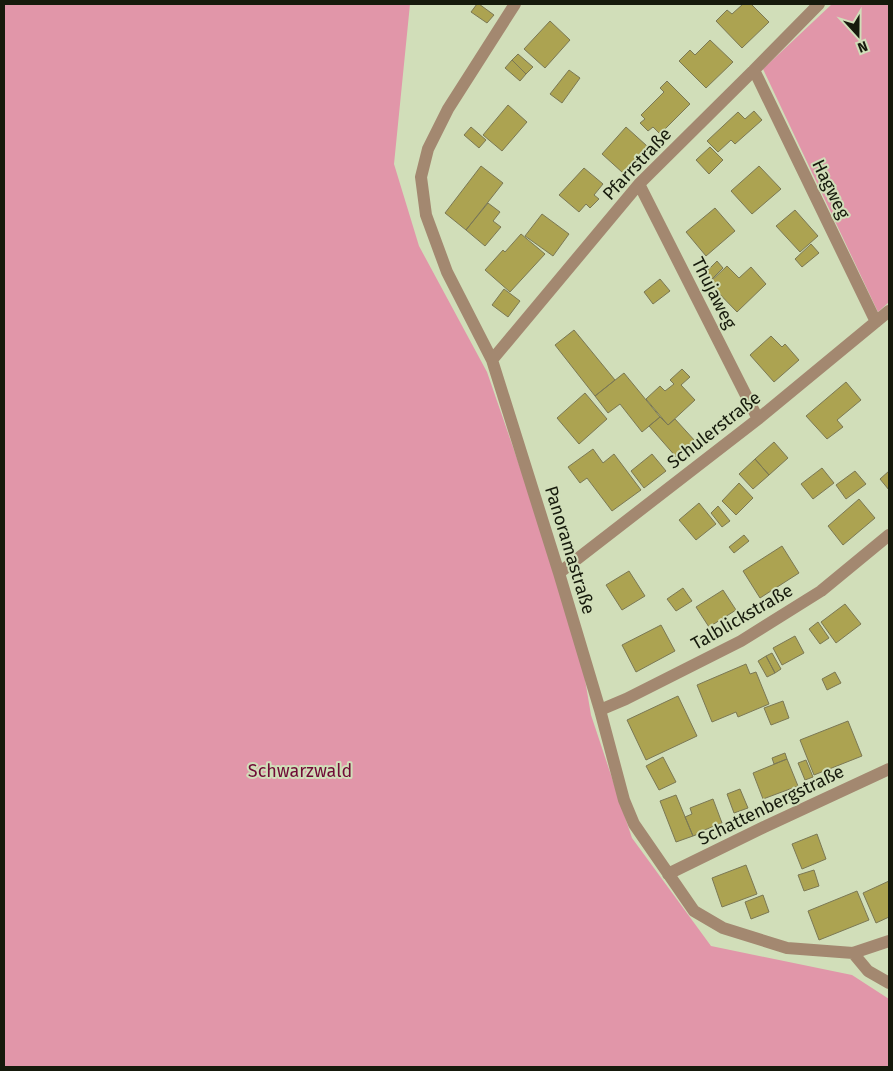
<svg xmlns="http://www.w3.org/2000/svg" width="893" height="1071" font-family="'Fira Sans',sans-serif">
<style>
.green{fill:#e196a9}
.building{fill:#aca351;stroke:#7b7854}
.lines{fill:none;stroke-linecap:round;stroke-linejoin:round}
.minor{stroke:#a38870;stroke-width:12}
.labels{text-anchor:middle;stroke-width:4;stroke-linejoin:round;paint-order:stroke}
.street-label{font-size:18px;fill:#161a0c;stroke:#d1deb9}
.park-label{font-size:18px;fill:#700b36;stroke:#d1deb9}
</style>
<rect width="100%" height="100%" fill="#d1deb9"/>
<path class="green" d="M 4,4 L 410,4 L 394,164 L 419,246 L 487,372 L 577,632 L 591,715 L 632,838 L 711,946 L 852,975 L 889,999 L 889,1067 L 4,1067 Z
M 832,4 L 889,4 L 889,302 L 878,312 L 763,69 Z"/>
<path class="building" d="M 477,4 L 479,4 L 494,15 L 487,23 L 471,12 Z
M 743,4 L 751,4 L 769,22 L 742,48 L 716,21 L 727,10 L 732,14 Z
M 550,21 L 570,40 L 545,68 L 524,49 Z
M 710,40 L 733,62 L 706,88 L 679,61 L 690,50 L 695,55 Z
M 518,54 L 533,67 L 526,74 L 512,60 Z
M 512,60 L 526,74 L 520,81 L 505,68 Z
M 569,70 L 580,78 L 562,103 L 550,94 Z
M 667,81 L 690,104 L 660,134 L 653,127 L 648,131 L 640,123 L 645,119 L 641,115 L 664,92 L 660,88 Z
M 508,105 L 527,122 L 502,151 L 483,135 Z
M 754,111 L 762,120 L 735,144 L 731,140 L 718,152 L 707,141 L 738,112 L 745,119 Z
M 471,127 L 486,140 L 479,148 L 464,135 Z
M 626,127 L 647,146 L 623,173 L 602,154 Z
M 710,147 L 723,160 L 709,174 L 696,160 Z
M 481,166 L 503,183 L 466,230 L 445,213 Z
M 759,166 L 781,189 L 752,214 L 731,191 Z
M 584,168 L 603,184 L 594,195 L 599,199 L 590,208 L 586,204 L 579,212 L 559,195 Z
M 488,203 L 500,212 L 493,221 L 501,227 L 485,246 L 466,230 Z
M 715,208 L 735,231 L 706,256 L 686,232 Z
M 795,210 L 818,236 L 800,252 L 776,226 Z
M 542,214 L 569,234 L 553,256 L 525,236 Z
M 521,234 L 545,254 L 510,292 L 485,270 L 503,250 L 505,252 Z
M 811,244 L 819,253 L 802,267 L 795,259 Z
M 717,261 L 723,268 L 711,280 L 704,274 Z
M 727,266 L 739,278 L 751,267 L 766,284 L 737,312 L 709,283 Z
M 660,279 L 670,291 L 653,304 L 644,292 Z
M 504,289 L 520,301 L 508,317 L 492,305 Z
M 574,330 L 615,380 L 595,396 L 555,345 Z
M 771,336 L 782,347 L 785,344 L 799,360 L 774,382 L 750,355 Z
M 682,369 L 690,377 L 681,385 L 695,400 L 668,425 L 646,399 L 660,386 L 665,391 L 674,384 L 670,380 Z
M 624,373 L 660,417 L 642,432 L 620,404 L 608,413 L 595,396 Z
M 846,382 L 861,400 L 837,420 L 843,427 L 827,439 L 806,416 Z
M 585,393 L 607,419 L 579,444 L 557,418 Z
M 660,417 L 668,425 L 675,419 L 696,442 L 677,458 L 649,426 Z
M 774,442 L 788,458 L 769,475 L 755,459 Z
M 593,449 L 603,463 L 614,454 L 641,490 L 612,511 L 587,478 L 580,483 L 568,467 Z
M 652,454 L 666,471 L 644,488 L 631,471 Z
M 755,459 L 769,475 L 753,489 L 739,474 Z
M 822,468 L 834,483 L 813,499 L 801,484 Z
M 855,471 L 866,484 L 846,499 L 836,485 Z
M 889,471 L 889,490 L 880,479 Z
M 739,483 L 753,498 L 736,515 L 722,501 Z
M 859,499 L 875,518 L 843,545 L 828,526 Z
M 699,503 L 716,524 L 696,540 L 679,520 Z
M 718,506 L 730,521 L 722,527 L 711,513 Z
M 744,535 L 749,541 L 734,553 L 729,547 Z
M 782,546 L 799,573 L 760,598 L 743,571 Z
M 629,571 L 645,596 L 622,610 L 606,585 Z
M 683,588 L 692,601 L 676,611 L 667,599 Z
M 723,590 L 736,610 L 709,627 L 696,607 Z
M 845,604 L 861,624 L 836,643 L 821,622 Z
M 818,622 L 829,638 L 820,644 L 809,629 Z
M 661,625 L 675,651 L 636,672 L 622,645 Z
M 795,636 L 804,653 L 782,665 L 773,648 Z
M 772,653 L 781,669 L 775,673 L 766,656 Z
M 766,656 L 775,673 L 767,677 L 758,661 Z
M 746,664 L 750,674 L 756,672 L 769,704 L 738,717 L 736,712 L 712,722 L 697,685 Z
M 835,672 L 841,683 L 827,690 L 822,679 Z
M 678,696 L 697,736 L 646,760 L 627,720 Z
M 783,701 L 789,718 L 771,725 L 764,708 Z
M 848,721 L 862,756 L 814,775 L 800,740 Z
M 785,753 L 787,759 L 774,764 L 772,758 Z
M 663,757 L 676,782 L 659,790 L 646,766 Z
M 787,759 L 798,786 L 763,799 L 753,773 Z
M 806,760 L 813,777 L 805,780 L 798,763 Z
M 740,789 L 748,808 L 734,813 L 727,794 Z
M 676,795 L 693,836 L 676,842 L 660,801 Z
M 713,799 L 722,823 L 702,831 L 703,832 L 693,836 L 685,817 L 692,814 L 690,808 Z
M 817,834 L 826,859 L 802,869 L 792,844 Z
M 746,865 L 757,894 L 722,907 L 712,878 Z
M 814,870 L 819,886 L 804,891 L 798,875 Z
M 889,881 L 889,917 L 876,923 L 863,893 Z
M 857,891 L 869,920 L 819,940 L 808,911 Z
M 763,895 L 769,912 L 751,919 L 745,902 Z"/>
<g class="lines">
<path class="minor" d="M 515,4 L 448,109 L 428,149 L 421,177 L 426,215 L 447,272 L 492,360 L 559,573 L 600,710 L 624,800 L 634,824 L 694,911 L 723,928 L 787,948 L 853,953 L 868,971 L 889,983
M 754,70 L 876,322
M 639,184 L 758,419
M 492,360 L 639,184 L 754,70 L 819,4
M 559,573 L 758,419 L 889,311
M 600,710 L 626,699 L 741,641 L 821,591 L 889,535
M 668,874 L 764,827 L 889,769
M 853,953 L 889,941"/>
</g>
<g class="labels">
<g class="street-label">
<text transform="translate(637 164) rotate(-47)" y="6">Pfarrstraße</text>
<text transform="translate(831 189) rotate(64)" y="6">Hagweg</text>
<text transform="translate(714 293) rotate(63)" y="6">Thujaweg</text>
<text transform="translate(714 430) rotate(-38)" y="6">Schulerstraße</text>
<text transform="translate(570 550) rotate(73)" y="6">Panoramastraße</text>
<text transform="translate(742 617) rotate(-30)" y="6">Talblickstraße</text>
<text transform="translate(771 805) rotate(-26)" y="6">Schattenbergstraße</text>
</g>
<g class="park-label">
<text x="300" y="777">Schwarzwald</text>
</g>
</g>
<rect width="893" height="1071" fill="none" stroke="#161a0c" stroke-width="10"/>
<g transform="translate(858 35) rotate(159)" stroke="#d1deb9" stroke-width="4" paint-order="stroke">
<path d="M0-4L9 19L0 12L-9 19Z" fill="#161a0c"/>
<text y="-8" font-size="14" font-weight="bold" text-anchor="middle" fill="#161a0c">N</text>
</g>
</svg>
